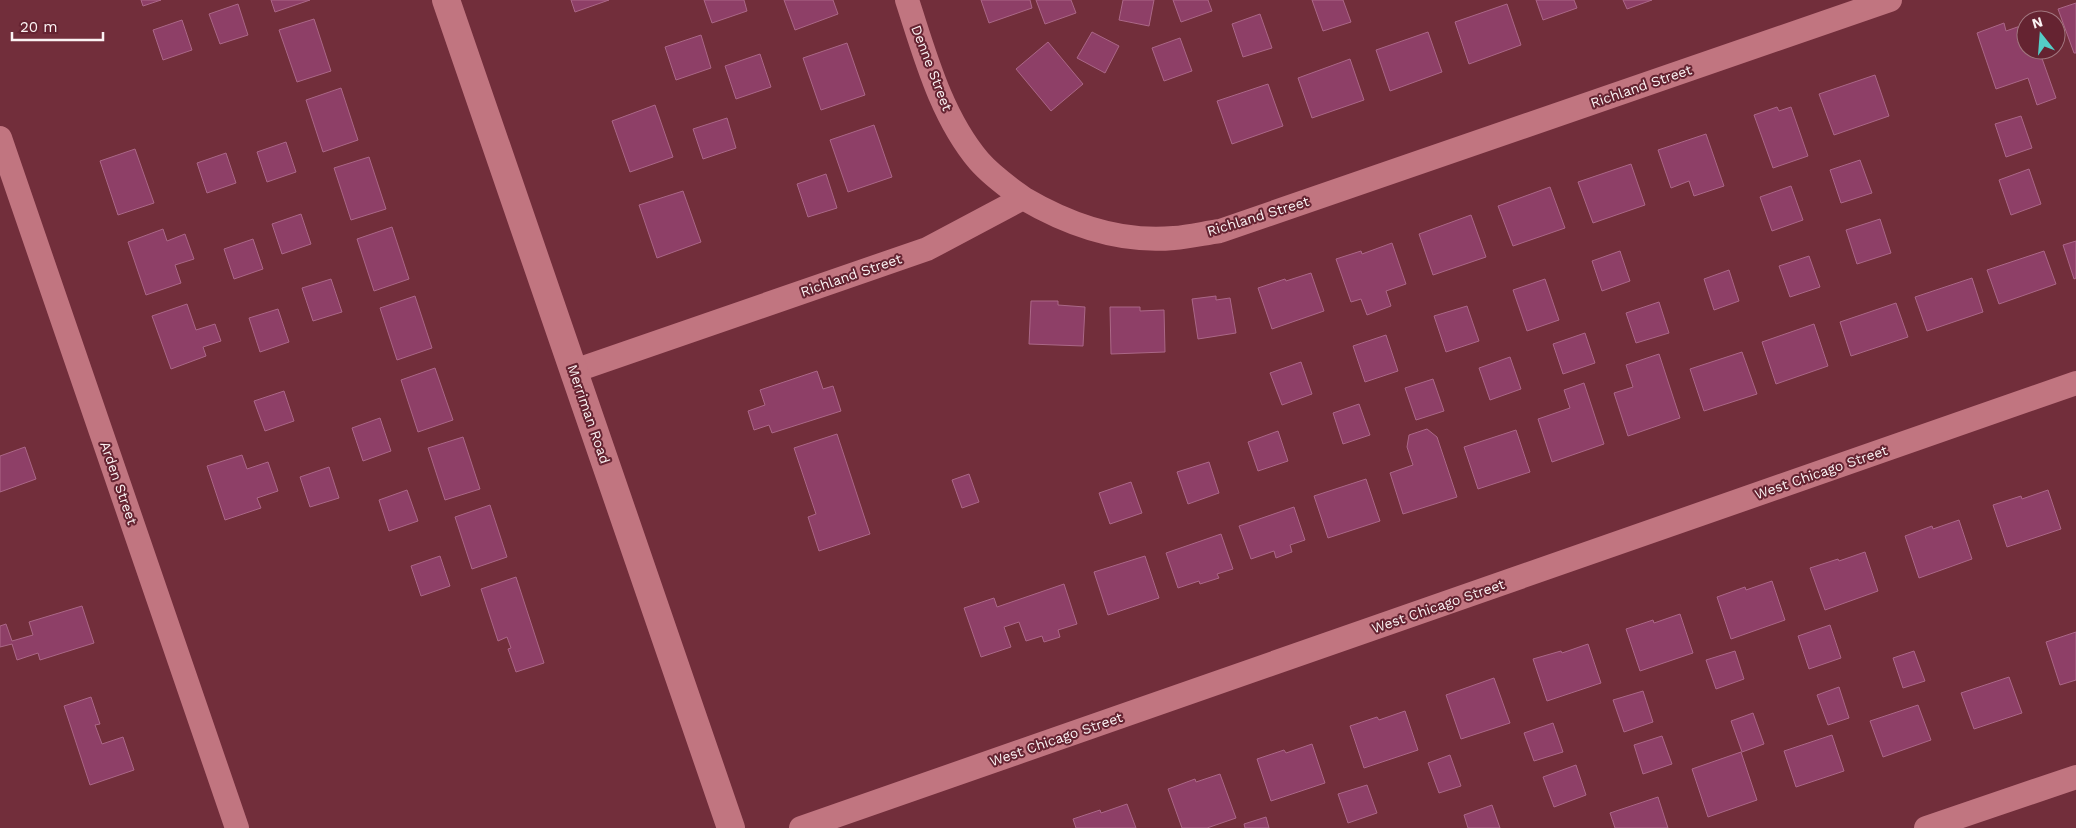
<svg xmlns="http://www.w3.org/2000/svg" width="2076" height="828" font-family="'Work Sans',sans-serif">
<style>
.building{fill:#8e3f67;stroke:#ab6787}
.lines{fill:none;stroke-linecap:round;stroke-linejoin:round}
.street{stroke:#c17580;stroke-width:24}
.secondary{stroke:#c17580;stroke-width:28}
.labels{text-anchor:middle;stroke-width:4;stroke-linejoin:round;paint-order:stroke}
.street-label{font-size:14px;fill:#fbf2f3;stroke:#652331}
</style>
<rect width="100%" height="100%" fill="#722e3b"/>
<path class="building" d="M 141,0 L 161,0 L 143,6 Z
M 271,0 L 310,0 L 275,12 Z
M 571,0 L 609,0 L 575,12 Z
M 704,0 L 744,0 L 747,11 L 712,23 Z
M 784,0 L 833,0 L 838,14 L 795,30 Z
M 981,0 L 1030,0 L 1032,8 L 989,23 Z
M 1036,0 L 1071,0 L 1076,13 L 1045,24 Z
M 1123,0 L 1154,0 L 1149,26 L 1119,20 Z
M 1173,0 L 1208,0 L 1212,11 L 1181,22 Z
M 1312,0 L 1343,0 L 1351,22 L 1323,31 Z
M 1536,0 L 1574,0 L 1577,8 L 1543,20 Z
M 1623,0 L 1652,0 L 1627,9 Z
M 2076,3 L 2076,53 L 2074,53 L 2058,9 Z
M 238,4 L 248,35 L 220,44 L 209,14 Z
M 1507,4 L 1521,45 L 1469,64 L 1455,22 Z
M 1260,14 L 1272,48 L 1243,57 L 1232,24 Z
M 314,19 L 331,71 L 297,82 L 279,30 Z
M 182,20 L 192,50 L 163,60 L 153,30 Z
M 2004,23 L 2006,31 L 2026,24 L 2026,50 L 2039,50 L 2056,98 L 2037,105 L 2028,78 L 1996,89 L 1977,33 Z
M 1092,32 L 1119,46 L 1105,73 L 1077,58 Z
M 1428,32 L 1442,72 L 1390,91 L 1376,50 Z
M 701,35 L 711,68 L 676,80 L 665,47 Z
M 1180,38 L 1192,71 L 1164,81 L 1152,48 Z
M 1048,42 L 1083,84 L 1051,111 L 1016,69 Z
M 847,43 L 865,95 L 821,110 L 803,58 Z
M 760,54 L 771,87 L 736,99 L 725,66 Z
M 1350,59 L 1364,100 L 1312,118 L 1298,78 Z
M 1875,75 L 1889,116 L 1834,135 L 1819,94 Z
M 1268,84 L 1283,126 L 1232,144 L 1217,101 Z
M 341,88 L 358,140 L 323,152 L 306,100 Z
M 655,105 L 673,157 L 630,172 L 612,121 Z
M 1777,107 L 1779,111 L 1791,107 L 1808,156 L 1773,168 L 1754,115 Z
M 2021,116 L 2032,148 L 2006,157 L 1995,124 Z
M 727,118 L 736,148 L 703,159 L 693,129 Z
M 874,125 L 892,177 L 848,192 L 830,140 Z
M 1706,134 L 1724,186 L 1694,196 L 1689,181 L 1671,188 L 1658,150 Z
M 286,142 L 296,172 L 267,182 L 257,152 Z
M 135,149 L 154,203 L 118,215 L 100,161 Z
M 226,153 L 236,183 L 207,193 L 197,163 Z
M 369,157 L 386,209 L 351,220 L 334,168 Z
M 1860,160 L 1872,193 L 1841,203 L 1830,170 Z
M 1631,164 L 1645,205 L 1593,223 L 1578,182 Z
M 2029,169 L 2041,204 L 2011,215 L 1999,180 Z
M 826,174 L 837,208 L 808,217 L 797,184 Z
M 1791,186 L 1803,220 L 1772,231 L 1760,197 Z
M 1550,187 L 1565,228 L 1513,246 L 1498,206 Z
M 683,191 L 701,242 L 657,258 L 639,205 Z
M 301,214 L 311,244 L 282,254 L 272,224 Z
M 1471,215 L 1486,257 L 1433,275 L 1419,234 Z
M 1880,219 L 1891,253 L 1857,264 L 1846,230 Z
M 392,227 L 409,279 L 374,291 L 357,239 Z
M 163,229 L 167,241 L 185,234 L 194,259 L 175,265 L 181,283 L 146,295 L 128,242 Z
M 253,239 L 263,269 L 234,279 L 224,249 Z
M 2076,241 L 2076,278 L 2074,279 L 2063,245 Z
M 1392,243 L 1406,284 L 1386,291 L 1391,306 L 1367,315 L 1361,299 L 1351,302 L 1336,259 L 1361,251 L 1362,254 Z
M 1620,251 L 1630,281 L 1602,291 L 1592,261 Z
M 2044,251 L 2056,284 L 1999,304 L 1987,270 Z
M 1809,256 L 1820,287 L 1790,297 L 1779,266 Z
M 1729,270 L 1739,301 L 1714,310 L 1704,279 Z
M 1311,273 L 1324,311 L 1272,329 L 1258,288 L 1285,279 L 1286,281 Z
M 1972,278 L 1983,312 L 1927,331 L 1915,297 Z
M 331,279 L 342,312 L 313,321 L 302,288 Z
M 1545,279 L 1559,320 L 1527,331 L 1513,290 Z
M 415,296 L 432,348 L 397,360 L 380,308 Z
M 1216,296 L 1216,300 L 1230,298 L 1236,333 L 1198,339 L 1192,299 Z
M 1031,301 L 1058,301 L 1058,305 L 1085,307 L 1083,346 L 1029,344 Z
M 1659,302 L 1669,333 L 1636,343 L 1626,313 Z
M 1896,303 L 1908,337 L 1851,356 L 1840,322 Z
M 187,304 L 196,330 L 215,324 L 221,341 L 203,347 L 206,356 L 171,369 L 152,316 Z
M 1467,306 L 1479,341 L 1446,352 L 1434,316 Z
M 1110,307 L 1140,307 L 1140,311 L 1164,310 L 1165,352 L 1111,354 Z
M 278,309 L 289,342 L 260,352 L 249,318 Z
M 1814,324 L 1828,366 L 1776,384 L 1762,342 Z
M 1585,333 L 1595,363 L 1563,374 L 1553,344 Z
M 1386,335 L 1398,371 L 1365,382 L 1353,346 Z
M 1742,352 L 1757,394 L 1704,411 L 1690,369 Z
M 1659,354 L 1680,418 L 1628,436 L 1614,393 L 1633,387 L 1626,365 Z
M 1510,357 L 1521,389 L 1490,400 L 1479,368 Z
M 1301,362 L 1312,394 L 1282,405 L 1270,373 Z
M 435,368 L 453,420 L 418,432 L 401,380 Z
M 817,371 L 823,389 L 833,386 L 841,411 L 772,433 L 769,425 L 754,430 L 748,411 L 765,405 L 760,390 Z
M 1433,379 L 1444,411 L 1416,420 L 1405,388 Z
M 1584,383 L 1604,444 L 1552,462 L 1538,419 L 1570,408 L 1564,390 Z
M 284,391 L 294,421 L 265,431 L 254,401 Z
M 1359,404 L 1370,435 L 1343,444 L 1333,413 Z
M 380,418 L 391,451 L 363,461 L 352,428 Z
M 1427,429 L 1437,437 L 1457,497 L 1403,514 L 1390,473 L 1413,465 L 1407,447 L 1409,435 Z
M 1516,430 L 1530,472 L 1478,489 L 1464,447 Z
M 1278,431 L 1288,461 L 1258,471 L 1248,442 Z
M 837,434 L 870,534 L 819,551 L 808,517 L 816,514 L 794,448 Z
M 463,437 L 480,489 L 445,500 L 428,448 Z
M 25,447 L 36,479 L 0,492 L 0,456 Z
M 242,455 L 247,469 L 268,462 L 278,491 L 257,498 L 261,508 L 225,520 L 207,466 Z
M 1209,462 L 1219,493 L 1188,504 L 1177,472 Z
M 329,467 L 339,498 L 310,507 L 300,477 Z
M 969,474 L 979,502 L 962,508 L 952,480 Z
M 1366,479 L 1380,521 L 1328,538 L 1314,496 Z
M 1131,482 L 1142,513 L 1110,524 L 1099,493 Z
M 407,490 L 418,521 L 389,531 L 379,500 Z
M 2048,490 L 2061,529 L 2007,547 L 1993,505 L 2021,496 L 2022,499 Z
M 490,505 L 507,557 L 472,569 L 455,517 Z
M 1294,507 L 1305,540 L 1290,545 L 1292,552 L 1276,558 L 1274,551 L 1251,559 L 1239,526 Z
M 1959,520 L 1972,559 L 1919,578 L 1905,536 L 1932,526 L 1933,529 Z
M 1221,534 L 1233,569 L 1217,574 L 1219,578 L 1200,584 L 1199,581 L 1178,588 L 1166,553 Z
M 1865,552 L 1878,591 L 1825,610 L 1810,568 L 1838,559 L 1839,561 Z
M 440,556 L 450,586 L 421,596 L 411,566 Z
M 1145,556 L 1159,598 L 1108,615 L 1094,572 Z
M 516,577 L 544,663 L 516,672 L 508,649 L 511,648 L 507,637 L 498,641 L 481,589 Z
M 1772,581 L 1785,620 L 1731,639 L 1717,597 L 1745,587 L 1746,590 Z
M 1064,584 L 1077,624 L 1058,630 L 1060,637 L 1044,642 L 1042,636 L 1026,641 L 1019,622 L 1004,627 L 1011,647 L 981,657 L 964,608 L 994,598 L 997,607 Z
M 82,606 L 94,643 L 40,660 L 38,653 L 17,660 L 12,644 L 0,647 L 0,626 L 6,624 L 12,641 L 33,635 L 29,622 Z
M 1680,614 L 1693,653 L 1640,671 L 1626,629 L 1653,620 L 1654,623 Z
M 1830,625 L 1841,658 L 1809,669 L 1798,636 Z
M 2076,632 L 2076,680 L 2060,685 L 2046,642 Z
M 1588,644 L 1601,683 L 1547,701 L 1533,659 L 1561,651 L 1562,653 Z
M 1735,651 L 1744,679 L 1716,689 L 1706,660 Z
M 1914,651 L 1925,681 L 1903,688 L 1893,658 Z
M 2009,677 L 2022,713 L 1974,729 L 1961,693 Z
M 1494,678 L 1510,723 L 1461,739 L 1446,695 Z
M 1839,687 L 1849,718 L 1828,725 L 1817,695 Z
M 1643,691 L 1653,722 L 1624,732 L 1613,700 Z
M 91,697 L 100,724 L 95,725 L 102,744 L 123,737 L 134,770 L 90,785 L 64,706 Z
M 1918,705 L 1931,740 L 1883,757 L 1870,721 Z
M 1405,711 L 1418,750 L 1364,768 L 1350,726 L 1377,717 L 1379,720 Z
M 1753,713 L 1764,744 L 1742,752 L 1731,721 Z
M 1553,723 L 1563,752 L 1534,761 L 1524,733 Z
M 1832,735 L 1844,771 L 1796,787 L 1784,751 Z
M 1662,736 L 1672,764 L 1643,774 L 1634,745 Z
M 1312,744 L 1325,783 L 1271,801 L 1257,759 L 1284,750 L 1286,753 Z
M 1741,752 L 1757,800 L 1708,817 L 1692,769 Z
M 1450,755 L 1461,786 L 1439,793 L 1428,763 Z
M 1576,765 L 1586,795 L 1554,807 L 1543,777 Z
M 1220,774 L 1236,818 L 1207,828 L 1182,828 L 1168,789 L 1195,779 L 1196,782 Z
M 1367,785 L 1377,813 L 1348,823 L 1338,794 Z
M 1658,797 L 1668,828 L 1615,828 L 1610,813 Z
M 1127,804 L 1136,828 L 1076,828 L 1073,819 L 1100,810 L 1101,813 Z
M 1492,805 L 1500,828 L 1468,828 L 1464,815 Z
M 1266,817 L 1269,828 L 1245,828 L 1244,824 Z"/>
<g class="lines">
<path class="street" d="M 907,0 C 925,55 941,116 979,161 C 992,176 1008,187 1023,198
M 0,138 L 237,828
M 574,371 L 927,249 L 1023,198 C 1069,225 1121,243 1174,238 C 1189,237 1205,233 1220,231 L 1890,0
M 801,828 L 2076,383
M 1926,828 L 2076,777"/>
<path class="secondary" d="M 446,0 L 731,828"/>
</g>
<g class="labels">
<g class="street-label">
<text transform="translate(932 68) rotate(69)" y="5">Denne Street</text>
<text transform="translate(1641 86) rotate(-19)" y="5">Richland Street</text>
<text transform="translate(1258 216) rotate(-17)" y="5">Richland Street</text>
<text transform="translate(851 275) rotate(-19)" y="5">Richland Street</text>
<text transform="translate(589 414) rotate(71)" y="5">Merriman Road</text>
<text transform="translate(1821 472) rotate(-19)" y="5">West Chicago Street</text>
<text transform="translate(119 483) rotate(71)" y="5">Arden Street</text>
<text transform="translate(1438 606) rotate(-19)" y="5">West Chicago Street</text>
<text transform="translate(1056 739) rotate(-19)" y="5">West Chicago Street</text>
</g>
</g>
<g transform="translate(2041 35) rotate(343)"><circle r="24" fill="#652331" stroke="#a1767f"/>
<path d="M0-4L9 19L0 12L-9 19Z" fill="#54cdc7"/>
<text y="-8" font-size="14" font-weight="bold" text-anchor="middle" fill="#fbf2f3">N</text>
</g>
<path d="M12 32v8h91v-8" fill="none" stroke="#fbf2f3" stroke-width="2.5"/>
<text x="20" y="32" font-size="15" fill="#fbf2f3" stroke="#652331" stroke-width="4" paint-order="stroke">20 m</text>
</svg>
